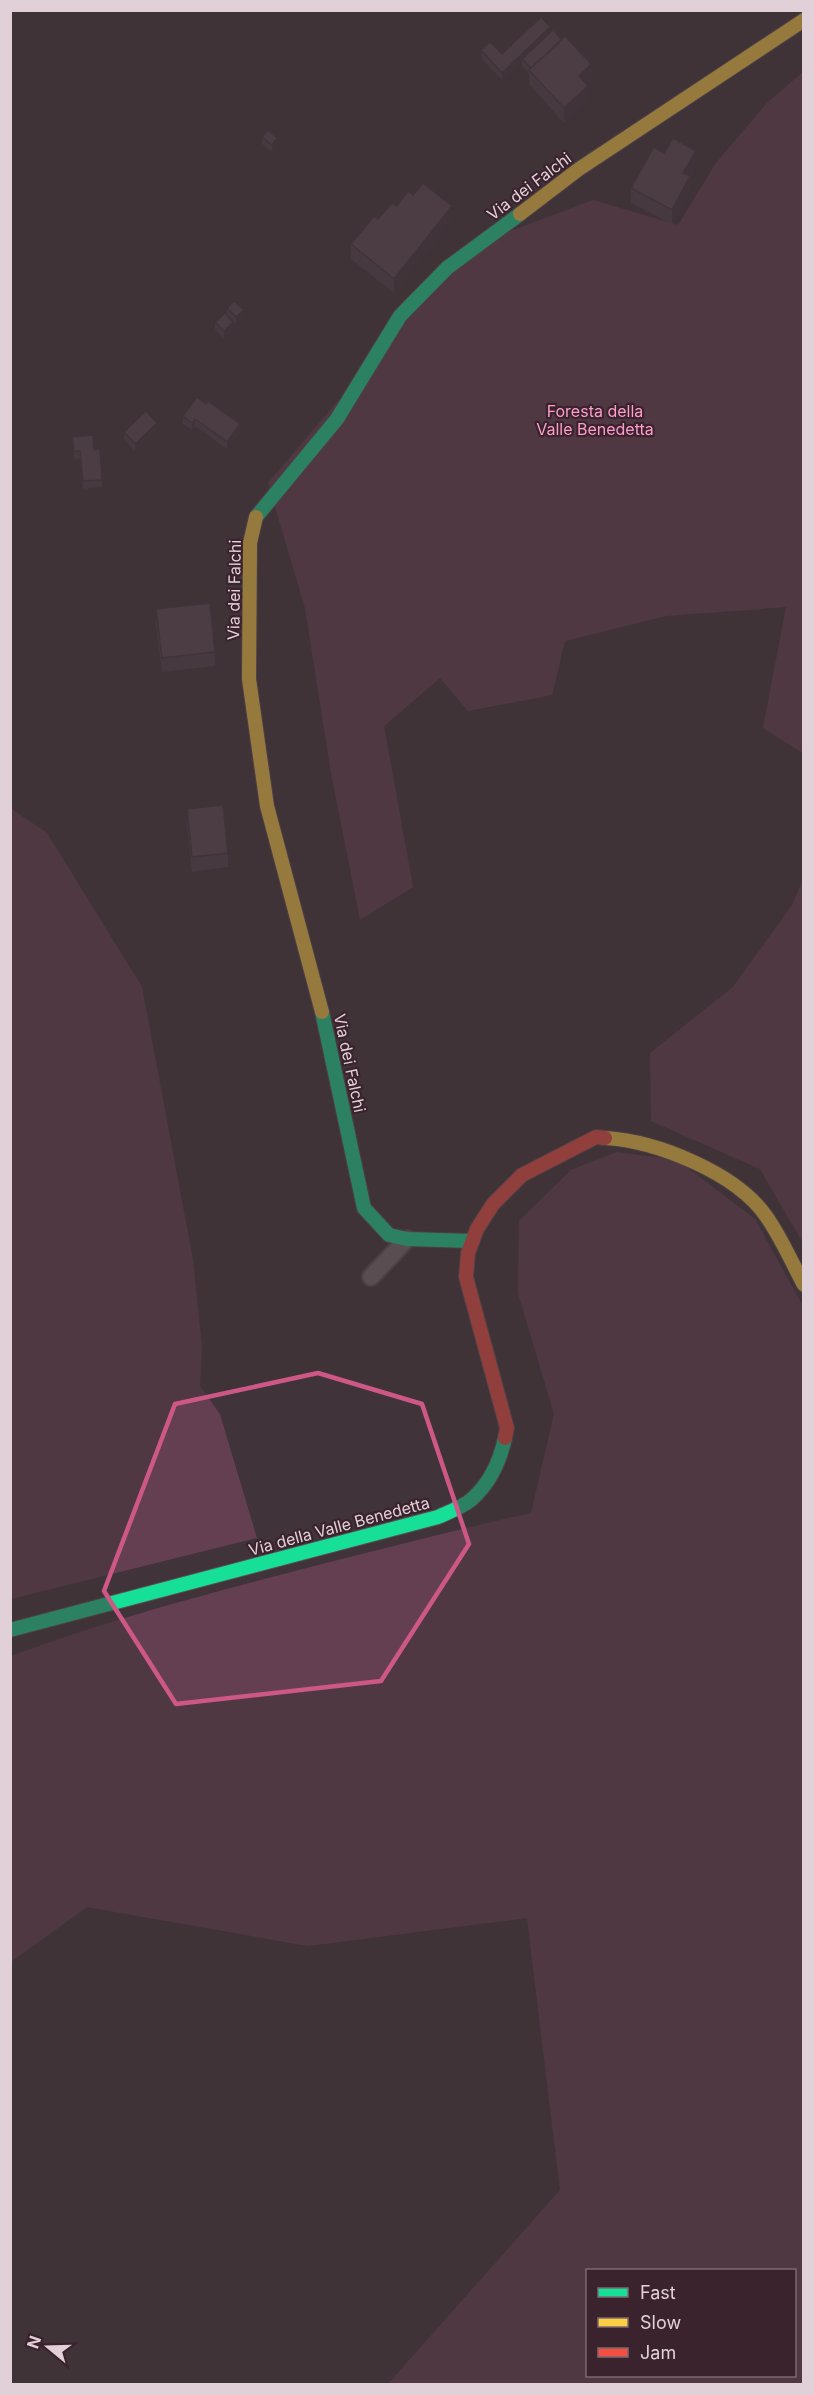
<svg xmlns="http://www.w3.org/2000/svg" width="814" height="2395" font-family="Inter,sans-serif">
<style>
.green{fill:#643f51;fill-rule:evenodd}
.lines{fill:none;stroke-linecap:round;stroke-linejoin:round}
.lane-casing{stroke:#5b4f54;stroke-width:20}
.fast-casing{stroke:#5b4f54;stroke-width:16}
.slow-casing{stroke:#5b4f54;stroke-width:16}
.jam-casing{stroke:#5b4f54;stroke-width:16}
.lane{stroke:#786d72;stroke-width:16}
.fast{stroke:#16e098;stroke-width:14}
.slow{stroke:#ffcf43;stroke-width:14}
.jam{stroke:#f24e42;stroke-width:14}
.wall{fill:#4f4047}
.shaded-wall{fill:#40343a}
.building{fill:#5c4a53;stroke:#40343a;stroke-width:1.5}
.marked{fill:none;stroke:#cd5886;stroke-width:4.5;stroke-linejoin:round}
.labels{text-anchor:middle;stroke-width:4.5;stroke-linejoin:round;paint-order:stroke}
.street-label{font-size:16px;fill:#e1d0d7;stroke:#3b232e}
.park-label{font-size:16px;fill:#fc9dcb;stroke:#3b232e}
</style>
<rect width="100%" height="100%" fill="#403339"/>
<path class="green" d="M 803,72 L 803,753 L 763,728 L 786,607 L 666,616 L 565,641 L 552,695 L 468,711 L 440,678 L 384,726 L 413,887 L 360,920 L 331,773 L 305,608 L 268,483 L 469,247 L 593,200 L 678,225 L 716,163 L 767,103 Z
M 10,808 L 47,833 L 142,987 L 193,1260 L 202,1347 L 200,1386 L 220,1414 L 257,1538 L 11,1599 Z
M 803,880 L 803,1243 L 760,1169 L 651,1121 L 650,1053 L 733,987 L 792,905 Z
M 617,1152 L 677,1160 L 755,1219 L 804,1308 L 803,2384 L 388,2384 L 560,2190 L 527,1918 L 308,1946 L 87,1907 L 11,1962 L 11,1656 C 97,1624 186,1599 276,1576 C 361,1554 446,1532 531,1513 L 554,1414 L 518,1293 L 519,1221 L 571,1170 ZM 588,2270 L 794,2270 L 794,2376 L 588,2376 Z"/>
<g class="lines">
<g class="lane-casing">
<path id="lane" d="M 371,1277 L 407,1239"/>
</g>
<g class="fast-casing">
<path id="fast" d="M 256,517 L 337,419 L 400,316 L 447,268 L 520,214
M 322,1012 L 364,1208 L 389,1235 L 407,1239 L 471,1241
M 10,1630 L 438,1517 C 449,1512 463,1507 472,1499 C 490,1483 500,1461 505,1438"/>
</g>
<g class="slow-casing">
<path id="slow" d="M 520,214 L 579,169 L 804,20
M 256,517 L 250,543 L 249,679 L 267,806 L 322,1012
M 605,1138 C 657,1141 736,1173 766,1216 C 781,1237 792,1263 804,1285"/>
</g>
<g class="jam-casing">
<path id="jam" d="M 505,1438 L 507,1428 L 466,1277 L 468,1253 L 477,1229 L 493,1204 L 522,1175 L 596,1137 L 605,1138"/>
</g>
<use href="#lane" class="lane"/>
<use href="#fast" class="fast"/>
<use href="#slow" class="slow"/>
<use href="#jam" class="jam"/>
</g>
<path class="wall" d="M 550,32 L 591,78 L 586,83 L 588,100 L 564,123 L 529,84 L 529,73 L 522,66 L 522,61 L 502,80 L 481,58 L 481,50 L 502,54 Z
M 262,137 L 277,146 L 272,152 L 262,144 Z
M 664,153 L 696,165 L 690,176 L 690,191 L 672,224 L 631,203 L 631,188 Z
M 413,195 L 452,220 L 394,293 L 351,259 L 351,244 L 378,219 Z
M 227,308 L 244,318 L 236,325 L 227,315 Z
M 215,322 L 233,330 L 224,338 L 215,329 Z
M 206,404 L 240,432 L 227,449 L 195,426 L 192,430 L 183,424 L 183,416 Z
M 157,431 L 135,452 L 124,439 L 124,432 Z
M 72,437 L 94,450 L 102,480 L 102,487 L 83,489 L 80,458 L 74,459 Z
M 156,609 L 215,652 L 215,666 L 162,672 L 156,624 Z
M 187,809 L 228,853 L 228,867 L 192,872 L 187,823 Z"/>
<path class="shaded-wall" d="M 550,27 L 550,34 L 522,59 L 522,61 L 502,80 L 502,73 Z
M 591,64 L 591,78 L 579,90 L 579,76 Z
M 588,86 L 588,100 L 564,123 L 564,108 Z
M 277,138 L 277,146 L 272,152 L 272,145 Z
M 696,151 L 696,165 L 683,187 L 683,173 Z
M 690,176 L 690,191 L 672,224 L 672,210 Z
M 452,206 L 452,220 L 394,293 L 394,279 Z
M 244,310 L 244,318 L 236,325 L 236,317 Z
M 233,322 L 233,330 L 224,338 L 224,331 Z
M 195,419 L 195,426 L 192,430 L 192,423 Z
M 157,423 L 157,431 L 135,452 L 135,444 Z
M 240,424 L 240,432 L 227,449 L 227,442 Z"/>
<path class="building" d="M 541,17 L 550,27 L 502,73 L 481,50 L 490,42 L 502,54 Z
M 553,30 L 562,40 L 531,68 L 522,59 Z
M 565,36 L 591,64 L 579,76 L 588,86 L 564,108 L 529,70 Z
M 268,130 L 277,138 L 272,145 L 262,137 Z
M 673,138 L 696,151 L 683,173 L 690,176 L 672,210 L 631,188 L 654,147 L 664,153 Z
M 423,183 L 452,206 L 394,279 L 351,244 L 374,216 L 378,219 L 392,203 L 397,206 L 408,191 L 413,195 Z
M 234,301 L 244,310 L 236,317 L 227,308 Z
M 225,313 L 233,322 L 224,331 L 215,322 Z
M 197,397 L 206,404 L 208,401 L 240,424 L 227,442 L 195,419 L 192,423 L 183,416 Z
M 146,411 L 157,423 L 135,444 L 124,432 Z
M 93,435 L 94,450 L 100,449 L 102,480 L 83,481 L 80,451 L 74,451 L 72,437 Z
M 210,603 L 215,652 L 162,658 L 156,609 Z
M 223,805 L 228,853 L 192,857 L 187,809 Z"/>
<path d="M0 0H814V2395H0ZM 318,1373 L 422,1404 L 469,1544 L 381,1681 L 176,1704 L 104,1591 L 175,1404 Z" fill="#403339" fill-opacity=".55" fill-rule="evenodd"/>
<path class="marked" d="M 318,1373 L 422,1404 L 469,1544 L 381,1681 L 176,1704 L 104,1591 L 175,1404 Z"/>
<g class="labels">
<g class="street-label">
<text transform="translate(529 186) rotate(-37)" y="6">Via dei Falchi</text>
<text transform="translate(234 590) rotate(-89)" y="6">Via dei Falchi</text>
<text transform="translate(350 1063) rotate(78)" y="6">Via dei Falchi</text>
<text transform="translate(339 1526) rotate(-15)" y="6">Via della Valle Benedetta</text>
</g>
<g class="park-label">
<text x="595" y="417">Foresta della<tspan x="595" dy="18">Valle Benedetta</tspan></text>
</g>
</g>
<rect width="814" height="2395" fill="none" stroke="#e1d0d7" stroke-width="24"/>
<rect x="586" y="2269" width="210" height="108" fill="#3b232e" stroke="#7d6872" stroke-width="1.5"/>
<rect x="598" y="2288" width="30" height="9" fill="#16e098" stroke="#7d6872" stroke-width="1.5"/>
<text x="640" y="2299" font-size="18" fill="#e1d0d7">Fast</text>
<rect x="598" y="2318" width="30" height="9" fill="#ffcf43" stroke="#7d6872" stroke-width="1.5"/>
<text x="640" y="2329" font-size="18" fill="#e1d0d7">Slow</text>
<rect x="598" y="2348" width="30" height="9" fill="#f24e42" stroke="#7d6872" stroke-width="1.5"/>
<text x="640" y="2359" font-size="18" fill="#e1d0d7">Jam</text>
<g transform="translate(48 2347) rotate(289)" stroke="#3b232e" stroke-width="4.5" paint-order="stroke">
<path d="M0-4.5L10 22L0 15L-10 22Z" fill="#e1d0d7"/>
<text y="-9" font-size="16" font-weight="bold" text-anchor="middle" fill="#e1d0d7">N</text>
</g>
</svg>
